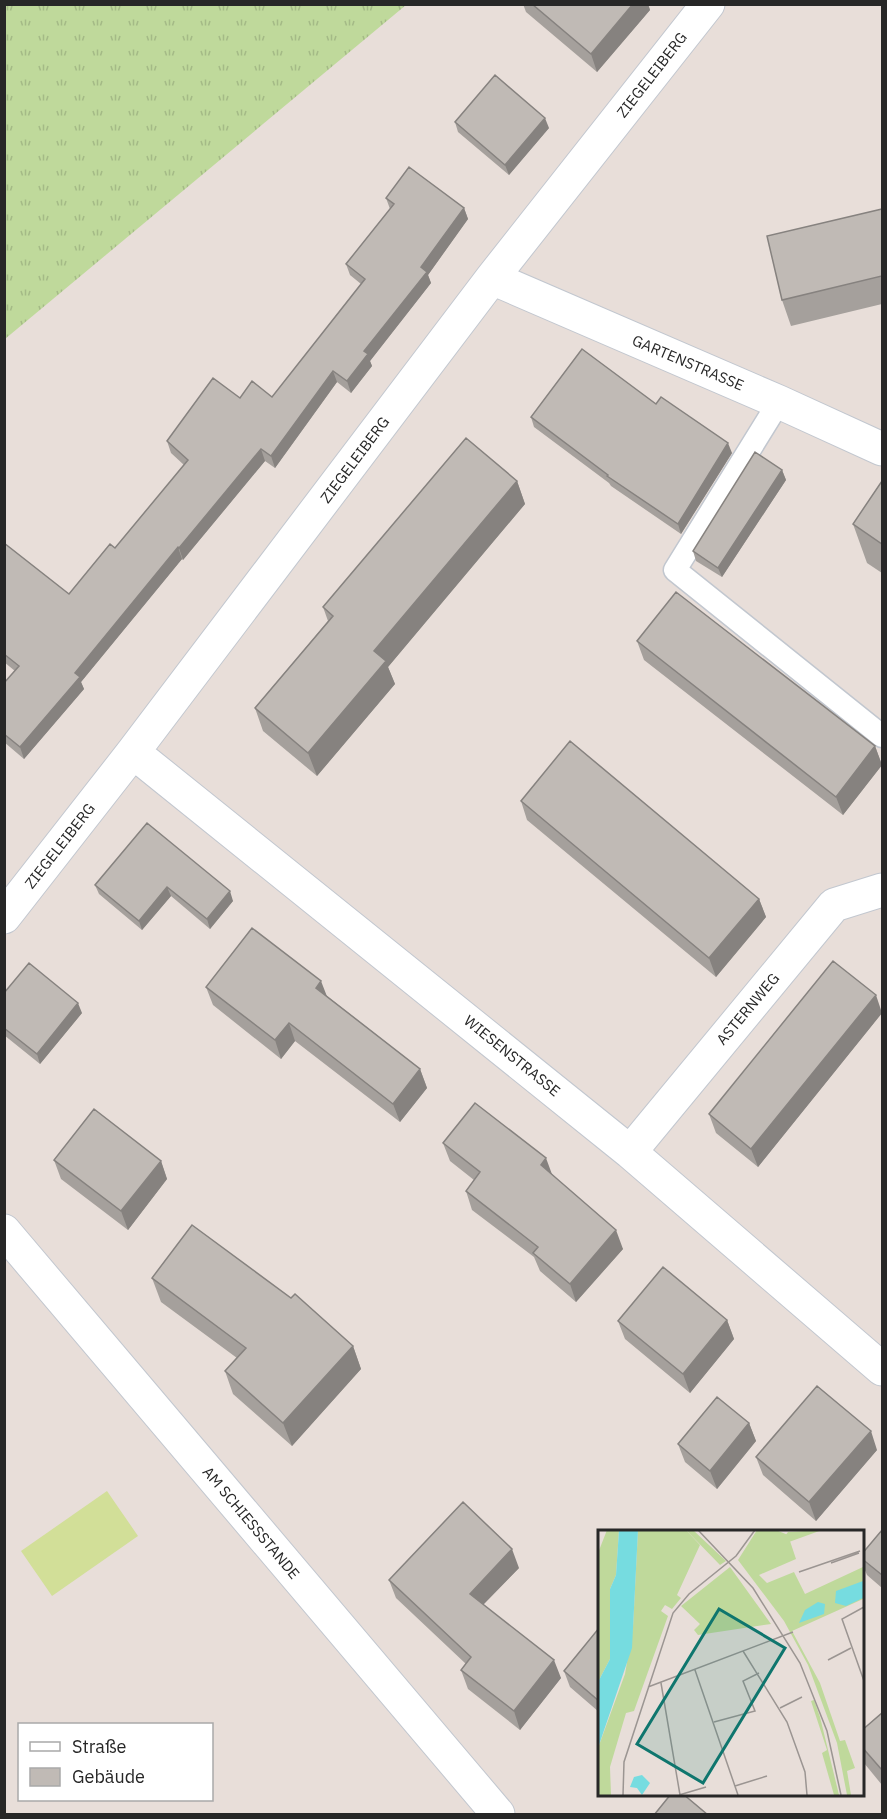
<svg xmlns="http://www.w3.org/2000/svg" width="887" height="1819" font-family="'IBM Plex Sans',sans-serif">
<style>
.grass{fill:url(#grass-tufts)}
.pitch{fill:#d2df98}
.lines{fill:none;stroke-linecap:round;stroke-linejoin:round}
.lane-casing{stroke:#c2c7cf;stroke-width:25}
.street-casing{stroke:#c2c7cf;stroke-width:35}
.lane{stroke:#fff;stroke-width:22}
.street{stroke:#fff;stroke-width:33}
.wall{fill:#a5a09c}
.shaded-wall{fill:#86827f}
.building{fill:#c0bab5;stroke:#86827f;stroke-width:1.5}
.labels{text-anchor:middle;stroke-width:6;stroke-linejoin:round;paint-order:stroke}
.street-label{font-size:15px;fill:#272727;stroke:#fff}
.inset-road{fill:none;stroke:#9b9592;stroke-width:1.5}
.view{fill:#0f766e;fill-opacity:0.15;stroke:#0f766e;stroke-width:3}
.inset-edge{fill:none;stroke:#272727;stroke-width:3}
</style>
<defs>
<pattern id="grass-tufts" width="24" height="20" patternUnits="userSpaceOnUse" patternTransform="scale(1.5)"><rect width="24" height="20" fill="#bfd99b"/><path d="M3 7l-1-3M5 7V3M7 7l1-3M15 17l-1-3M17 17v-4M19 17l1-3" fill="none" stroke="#a4ba86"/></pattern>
</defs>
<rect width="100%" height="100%" fill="#e8ded9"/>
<path class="grass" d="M 5,4 L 406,4 L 406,5 L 5,339 Z"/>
<path class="pitch" d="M 107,1491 L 138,1536 L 52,1596 L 21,1551 Z"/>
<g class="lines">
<g class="lane-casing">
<path id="lane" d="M 779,402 L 675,570 L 882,736"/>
</g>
<g class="street-casing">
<path id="street" d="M 492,278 L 779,402 L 882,449
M 133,752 L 630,1152 L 882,1369
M 4,917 L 133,752 L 492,278 L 708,4
M 630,1152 L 834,905 L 882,890
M 4,1231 L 498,1814"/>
</g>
<use href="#lane" class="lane"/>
<use href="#street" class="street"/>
</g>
<path class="wall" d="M 523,4 L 648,4 L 650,10 L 597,72 L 526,12 Z
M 455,122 L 549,128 L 509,175 L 458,132 Z
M 386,198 L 464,208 L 468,219 L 428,275 L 431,283 L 370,361 L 372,366 L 351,393 L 337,382 L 275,468 L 265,461 L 183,560 L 182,559 L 81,682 L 84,689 L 24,759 L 4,742 L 4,683 L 15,671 L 4,662 L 4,543 L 69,594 L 115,548 L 184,465 L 171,453 L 167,441 L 240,398 L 272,397 L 361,284 L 350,275 L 346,264 L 390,209 Z
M 882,209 L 882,304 L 791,326 L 782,300 Z
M 656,404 L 732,453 L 681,534 L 611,486 L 609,483 L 534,427 L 531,417 Z
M 782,470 L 786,480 L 722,577 L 696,561 L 693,551 Z
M 517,481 L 525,504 L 388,667 L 395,684 L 317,776 L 263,731 L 255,708 L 328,621 L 323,607 Z
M 882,481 L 882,573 L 867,563 L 853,524 Z
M 637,641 L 875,746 L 882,765 L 843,815 L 644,660 Z
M 521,801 L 759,899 L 766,917 L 716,977 L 527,820 Z
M 147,823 L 233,901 L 210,929 L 171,896 L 142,930 L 99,894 L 95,885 Z
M 206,987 L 327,996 L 420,1069 L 427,1088 L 400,1122 L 295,1041 L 281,1059 L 213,1005 Z
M 4,993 L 82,1013 L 40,1064 L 4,1035 Z
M 882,1013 L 758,1167 L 716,1133 L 709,1114 Z
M 443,1143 L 552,1174 L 623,1249 L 576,1302 L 540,1271 L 534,1257 L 472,1210 L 466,1191 L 474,1180 L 450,1161 Z
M 54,1160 L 161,1161 L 167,1179 L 128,1230 L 61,1179 Z
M 152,1278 L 353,1346 L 361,1369 L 292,1446 L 233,1394 L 225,1371 L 237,1358 L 161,1302 Z
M 727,1320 L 734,1339 L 690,1393 L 625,1339 L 618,1321 Z
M 749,1423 L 756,1441 L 717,1489 L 685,1462 L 678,1444 Z
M 877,1450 L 816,1521 L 763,1475 L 756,1457 Z
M 882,1530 L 882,1588 L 867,1575 L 861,1561 L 861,1555 Z
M 519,1568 L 483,1605 L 561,1678 L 520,1730 L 468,1689 L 461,1670 L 466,1664 L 396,1598 L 389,1580 Z
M 599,1628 L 599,1712 L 570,1687 L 564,1671 Z
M 882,1713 L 882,1785 L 864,1763 L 861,1757 L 861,1731 Z"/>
<path class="shaded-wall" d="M 633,4 L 648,4 L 650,10 L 597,72 L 591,54 Z
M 545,118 L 549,128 L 509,175 L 505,165 Z
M 464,208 L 468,219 L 428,275 L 431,283 L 370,361 L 372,366 L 351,393 L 347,381 L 364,351 L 421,267 Z
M 333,371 L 337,382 L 275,468 L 271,456 Z
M 728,443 L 732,453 L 681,534 L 678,524 Z
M 261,449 L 265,461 L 183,560 L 179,548 Z
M 782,470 L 786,480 L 722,577 L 718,568 Z
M 517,481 L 525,504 L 388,667 L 395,684 L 317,776 L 308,753 L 374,651 Z
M 178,547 L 182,559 L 81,682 L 84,689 L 24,759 L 20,747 L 75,673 Z
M 875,746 L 882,765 L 843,815 L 836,797 Z
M 167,887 L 171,896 L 142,930 L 139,921 Z
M 230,891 L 233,901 L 210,929 L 207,919 Z
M 759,899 L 766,917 L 716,977 L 709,958 Z
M 321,981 L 328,999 L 316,988 Z
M 876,995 L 882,1013 L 758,1167 L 751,1149 Z
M 78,1003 L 82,1013 L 40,1064 L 37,1054 Z
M 289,1023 L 295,1041 L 281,1059 L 275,1040 Z
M 420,1069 L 427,1088 L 400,1122 L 393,1104 Z
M 546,1158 L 553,1177 L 541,1165 Z
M 161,1161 L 167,1179 L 128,1230 L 121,1211 Z
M 616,1230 L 623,1249 L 576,1302 L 570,1284 Z
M 727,1320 L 734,1339 L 690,1393 L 683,1374 Z
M 353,1346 L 361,1369 L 292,1446 L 283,1423 Z
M 749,1423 L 756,1441 L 717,1489 L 710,1471 Z
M 871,1431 L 877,1450 L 816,1521 L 809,1502 Z
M 512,1549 L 519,1568 L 476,1612 L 470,1594 Z
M 554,1660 L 561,1678 L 520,1730 L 514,1711 Z"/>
<path class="building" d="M 532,4 L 633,4 L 591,54 Z
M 495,75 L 545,118 L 505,165 L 455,122 Z
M 409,167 L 464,208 L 421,267 L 427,272 L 364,351 L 368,354 L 347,381 L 333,371 L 271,456 L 261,449 L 179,548 L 178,547 L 75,673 L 80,677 L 20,747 L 4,734 L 4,683 L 19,666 L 4,654 L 4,543 L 69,594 L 110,544 L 115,548 L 188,460 L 167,441 L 213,378 L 240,398 L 252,381 L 272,397 L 365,279 L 346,264 L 394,204 L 386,198 Z
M 882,209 L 882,276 L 782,300 L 767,236 Z
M 582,349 L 656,404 L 661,397 L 728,443 L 678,524 L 607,476 L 608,475 L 531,417 Z
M 466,438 L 517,481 L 374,651 L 386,661 L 308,753 L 255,708 L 333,616 L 323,607 Z
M 755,452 L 782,470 L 718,568 L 693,551 Z
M 882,481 L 882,544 L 853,524 Z
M 676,592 L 875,746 L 836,797 L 637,641 Z
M 570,741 L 759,899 L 709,958 L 521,801 Z
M 147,823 L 230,891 L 207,919 L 167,887 L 139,921 L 95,885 Z
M 252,928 L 321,981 L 316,988 L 420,1069 L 393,1104 L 289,1023 L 275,1040 L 206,987 Z
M 833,961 L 876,995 L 751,1149 L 709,1114 Z
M 29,963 L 78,1003 L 37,1054 L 4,1028 L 4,993 Z
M 475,1103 L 546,1158 L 541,1165 L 616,1230 L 570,1284 L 533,1253 L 538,1247 L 466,1191 L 480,1172 L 443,1143 Z
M 94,1109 L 161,1161 L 121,1211 L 54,1160 Z
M 192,1225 L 291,1298 L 295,1294 L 353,1346 L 283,1423 L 225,1371 L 246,1348 L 152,1278 Z
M 663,1267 L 727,1320 L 683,1374 L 618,1321 Z
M 817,1386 L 871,1431 L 809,1502 L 756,1457 Z
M 717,1397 L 749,1423 L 710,1471 L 678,1444 Z
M 463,1502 L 512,1549 L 470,1594 L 554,1660 L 514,1711 L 461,1670 L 471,1657 L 389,1580 Z
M 882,1530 L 882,1575 L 861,1558 L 861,1555 Z
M 599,1628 L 599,1701 L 564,1671 Z
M 882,1713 L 882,1770 L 861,1746 L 861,1731 Z
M 671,1794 L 683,1794 L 708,1815 L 654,1815 Z"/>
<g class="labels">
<g class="street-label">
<text transform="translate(652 75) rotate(-52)" y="5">ZIEGELEIBERG</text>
<text transform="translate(688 363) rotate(23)" y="5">GARTENSTRASSE</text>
<text transform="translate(355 460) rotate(-53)" y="5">ZIEGELEIBERG</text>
<text transform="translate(60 846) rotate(-52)" y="5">ZIEGELEIBERG</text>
<text transform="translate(748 1009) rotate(-50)" y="5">ASTERNWEG</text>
<text transform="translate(512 1056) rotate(39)" y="5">WIESENSTRASSE</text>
<text transform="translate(251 1523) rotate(50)" y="5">AM SCHIESSSTANDE</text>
</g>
</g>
<g transform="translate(598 1530)">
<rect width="266" height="266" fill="#e8ded9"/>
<path d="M 9,0 L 21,0 L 18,45 L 12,59 L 12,129 L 0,152 L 0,23 ZM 40,0 L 88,0 L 102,15 L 79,65 L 83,68 L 74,79 L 67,75 L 63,81 L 70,86 L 36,181 L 28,183 L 12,237 L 13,265 L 0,265 L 0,218 L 27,144 L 35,97 ZM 159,0 L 178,0 L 190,5 L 198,29 L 161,45 L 169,53 L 196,42 L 207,64 L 265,37 L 265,69 L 194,101 L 222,153 L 242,211 L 247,210 L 257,238 L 249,241 L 253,265 L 249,265 L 239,213 L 210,135 L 186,91 L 140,30 ZM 132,37 L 173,94 L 100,105 L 96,100 L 102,94 L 83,76 Z" fill="#bfd99b"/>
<path d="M 88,0 L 95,0 L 128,31 L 122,35 ZM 224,0 L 191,12 L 187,6 L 190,2 ZM 216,170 L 222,187 L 241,265 L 236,265 L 224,223 L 229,220 L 213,171 Z" fill="#bfd99b"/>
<path d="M 21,0 L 40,0 L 34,118 L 0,218 L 0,152 L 12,129 L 12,59 L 18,45 ZM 265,51 L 265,68 L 248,76 L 237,73 L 238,61 ZM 220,72 L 227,74 L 226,84 L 201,93 L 207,80 ZM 44,245 L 52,253 L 44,265 L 39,258 L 32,257 L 36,247 Z" fill="#76dce0"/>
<path class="inset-road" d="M 100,0 L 155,58 L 202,133 L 229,201 L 243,265M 233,33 L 261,23M 201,42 L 262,21M 266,77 L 244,89 L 266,151M 145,121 L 189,192 L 207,242 L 209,265M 230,130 L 253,118M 97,140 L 140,265M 63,153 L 82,265M 50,157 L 195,102M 182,178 L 204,167M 116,192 L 157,181 L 145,151 L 161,143M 137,256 L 169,246M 25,265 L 26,232 L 75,83 L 91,64 L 138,26 L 157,0M 81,265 L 108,257"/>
<path class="view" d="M 121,79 L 187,118 L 105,253 L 39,214 Z"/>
<rect width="266" height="266" class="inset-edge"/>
</g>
<rect width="887" height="1819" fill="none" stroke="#272727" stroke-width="12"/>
<rect x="18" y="1723" width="195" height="78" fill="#ffffff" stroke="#a9a9a9" stroke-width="1.5"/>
<rect x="30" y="1742" width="30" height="9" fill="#ffffff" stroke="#a9a9a9" stroke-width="1.5"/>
<text x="72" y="1753" font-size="18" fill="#272727">Straße</text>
<rect x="30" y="1768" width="30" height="18" fill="#c0bab5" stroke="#a9a9a9" stroke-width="1.5"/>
<text x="72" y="1783" font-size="18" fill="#272727">Gebäude</text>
</svg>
